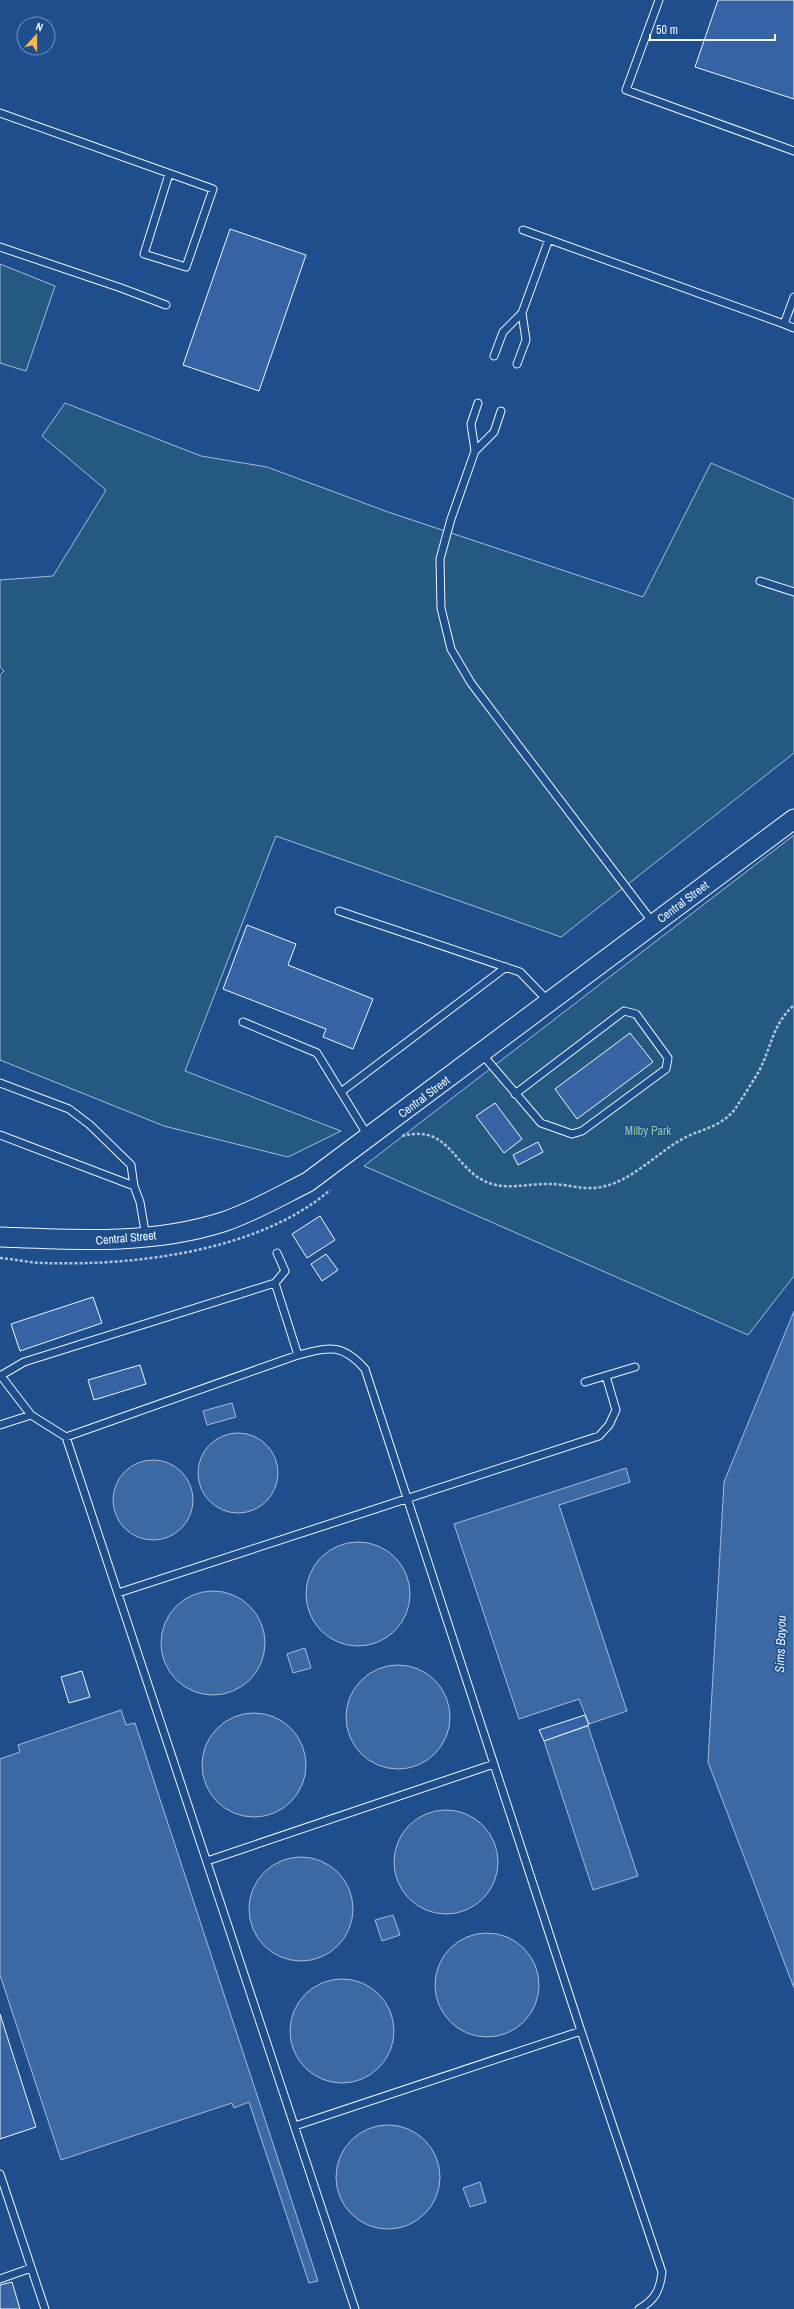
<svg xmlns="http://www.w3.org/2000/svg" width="794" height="2309" font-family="'Archivo Narrow',sans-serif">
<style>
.green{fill:#245a82;stroke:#a8bbd7}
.water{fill:#3b69a3;stroke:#a8bbd7}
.building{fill:#3563a3;stroke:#f2f6ff}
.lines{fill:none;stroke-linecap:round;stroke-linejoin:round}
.service-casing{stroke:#f2f6ff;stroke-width:9}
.tertiary-casing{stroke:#f2f6ff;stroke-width:21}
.path{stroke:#b3c4dc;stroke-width:2.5;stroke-dasharray:3 2;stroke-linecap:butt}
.service{stroke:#1f4e8c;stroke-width:7}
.tertiary{stroke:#1f4e8c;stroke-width:19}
.labels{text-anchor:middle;stroke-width:3;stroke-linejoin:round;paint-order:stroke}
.street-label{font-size:12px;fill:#f2f6ff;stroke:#1f4e8c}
.park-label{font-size:12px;fill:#97c8a6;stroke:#1f4e8c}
.water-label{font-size:13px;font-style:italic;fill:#f2f6ff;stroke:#1f4e8c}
</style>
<rect width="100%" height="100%" fill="#1f4e8c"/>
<path class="green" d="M 0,264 L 55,286 L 26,371 L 0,363 Z
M 65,403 L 201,456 L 267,467 L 388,512 L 643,597 L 711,463 L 794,499 L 794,753 L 561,937 L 276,836 L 185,1071 L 341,1131 L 288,1157 L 164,1126 L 0,1060 L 0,675 L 4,671 L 0,667 L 0,580 L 53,576 L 106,490 L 42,436 Z
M 794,835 L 794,1276 L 748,1335 L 364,1166 Z"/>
<path class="water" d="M 794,1311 L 794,1988 L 708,1762 L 724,1482 Z
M 232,1403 L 236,1417 L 207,1425 L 203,1411 Z
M198 1473a40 40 0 1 1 80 0a40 40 0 1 1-80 0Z
M113 1500a40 40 0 1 1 80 0a40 40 0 1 1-80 0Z
M 626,1468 L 630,1482 L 559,1505 L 627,1711 L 589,1724 L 579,1699 L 519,1719 L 454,1524 Z
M306 1594a52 52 0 1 1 104 0a52 52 0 1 1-104 0Z
M161 1643a52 52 0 1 1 104 0a52 52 0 1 1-104 0Z
M 305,1648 L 311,1668 L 293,1673 L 287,1654 Z
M346 1717a52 52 0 1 1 104 0a52 52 0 1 1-104 0Z
M 121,1710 L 126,1725 L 135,1723 L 318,2281 L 309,2283 L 249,2102 L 234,2108 L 232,2103 L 61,2160 L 0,1975 L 0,1759 L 20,1752 L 18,1745 Z
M202 1765a52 52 0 1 1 104 0a52 52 0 1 1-104 0Z
M 588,1726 L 638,1876 L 593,1890 L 544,1741 Z
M394 1862a52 52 0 1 1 104 0a52 52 0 1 1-104 0Z
M249 1909a52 52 0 1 1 104 0a52 52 0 1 1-104 0Z
M 393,1915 L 400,1935 L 382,1941 L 375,1920 Z
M435 1985a52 52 0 1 1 104 0a52 52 0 1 1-104 0Z
M290 2031a52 52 0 1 1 104 0a52 52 0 1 1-104 0Z
M336 2177a52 52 0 1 1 104 0a52 52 0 1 1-104 0Z
M 480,2182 L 486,2202 L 470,2207 L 463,2188 Z"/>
<path class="building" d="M 718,0 L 794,0 L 794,99 L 695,67 Z
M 230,229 L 306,255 L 259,391 L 183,365 Z
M 247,925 L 296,944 L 288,965 L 373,999 L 353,1049 L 323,1037 L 326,1029 L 223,989 Z
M 630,1033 L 653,1062 L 577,1119 L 555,1089 Z
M 495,1103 L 522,1139 L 504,1153 L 476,1116 Z
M 538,1142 L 543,1152 L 518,1165 L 513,1155 Z
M 320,1216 L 335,1240 L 307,1258 L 292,1234 Z
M 326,1254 L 338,1270 L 322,1281 L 311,1264 Z
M 93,1297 L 102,1323 L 20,1351 L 11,1324 Z
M 140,1365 L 146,1384 L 94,1400 L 88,1380 Z
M 82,1671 L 90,1697 L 69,1703 L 61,1677 Z
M 585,1715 L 589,1725 L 544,1741 L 539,1730 Z
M 0,2014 L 36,2127 L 0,2139 Z
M 12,2282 L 20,2309 L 0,2309 L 0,2285 Z"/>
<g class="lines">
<g class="service-casing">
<path id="service" d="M 659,0 L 626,90 L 794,151
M 0,113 L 213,189 L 186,267 L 144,254 L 169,174
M 523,230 L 784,324
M 0,247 L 121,288 L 166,305
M 794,297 L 784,324 L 794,328
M 494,356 L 503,332 L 522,313 L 549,239
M 517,364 L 526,340 L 522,313
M 501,411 L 494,432 L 475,451 L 451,519 L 440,559 L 441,608 L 451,649 L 471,683 L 654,924
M 475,451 L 471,424 L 478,403
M 760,581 L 794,592
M 339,911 L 520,972 L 548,1001
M 243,1022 L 317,1053 L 368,1136
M 482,1054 L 541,1123 L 572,1134 L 582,1131 L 666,1069 L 668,1058 L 636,1014 L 624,1011 L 515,1094
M 0,1083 L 69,1109 L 90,1125 L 131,1165 L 134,1186 L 140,1202 L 146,1237
M 341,1092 L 506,967
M 0,1135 L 134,1186
M 275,1283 L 298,1355
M 0,1376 L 24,1362 L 275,1283 L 285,1271 L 277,1253
M 1,1376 L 31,1415 L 66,1437 L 298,1355 C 330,1347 342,1343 365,1369 L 581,2031 L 295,2126
M 585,1382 L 635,1367
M 0,1425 L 31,1415
M 66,1437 L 355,2309
M 118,1593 L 599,1436 L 609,1425 L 616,1410 L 606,1376
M 207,1861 L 494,1764
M 581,2031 L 662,2272 C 660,2290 655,2300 639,2309
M 0,2174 L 45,2309
M 0,2279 L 31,2268"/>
</g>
<g class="tertiary-casing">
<path id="tertiary" d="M 0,1237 C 75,1240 151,1245 223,1222 C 253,1212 280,1196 308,1182 L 794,819"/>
</g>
<path class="path" d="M 402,1136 C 452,1123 453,1172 492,1184 C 508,1189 529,1184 546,1184 C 562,1183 577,1189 594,1188 C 630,1185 655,1153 686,1137 C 703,1129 722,1126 735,1109 C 743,1097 752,1083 759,1071 C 772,1046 772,1025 794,1005
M 0,1258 C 15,1259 30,1263 45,1263 C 135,1266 260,1251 330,1190"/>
<use href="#service" class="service"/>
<use href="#tertiary" class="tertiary"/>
</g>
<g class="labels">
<g class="street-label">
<text transform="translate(683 902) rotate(-37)" y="4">Central Street</text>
<text transform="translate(424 1097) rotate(-37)" y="4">Central Street</text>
<text transform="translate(126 1238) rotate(-5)" y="4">Central Street</text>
</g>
<g class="park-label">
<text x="648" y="1135">Milby Park</text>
</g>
<g class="water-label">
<text transform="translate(780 1644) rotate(-88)" y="5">Sims Bayou</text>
</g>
</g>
<g transform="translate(36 36) rotate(21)"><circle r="19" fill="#1f4e8c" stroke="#7391ba"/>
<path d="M0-3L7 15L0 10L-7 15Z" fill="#ffb74d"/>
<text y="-6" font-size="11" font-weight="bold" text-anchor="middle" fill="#f2f6ff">N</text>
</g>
<path d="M650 34v6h125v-6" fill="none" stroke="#f2f6ff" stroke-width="2"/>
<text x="656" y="34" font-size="12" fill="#f2f6ff" stroke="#1f4e8c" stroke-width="3" paint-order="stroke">50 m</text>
</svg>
